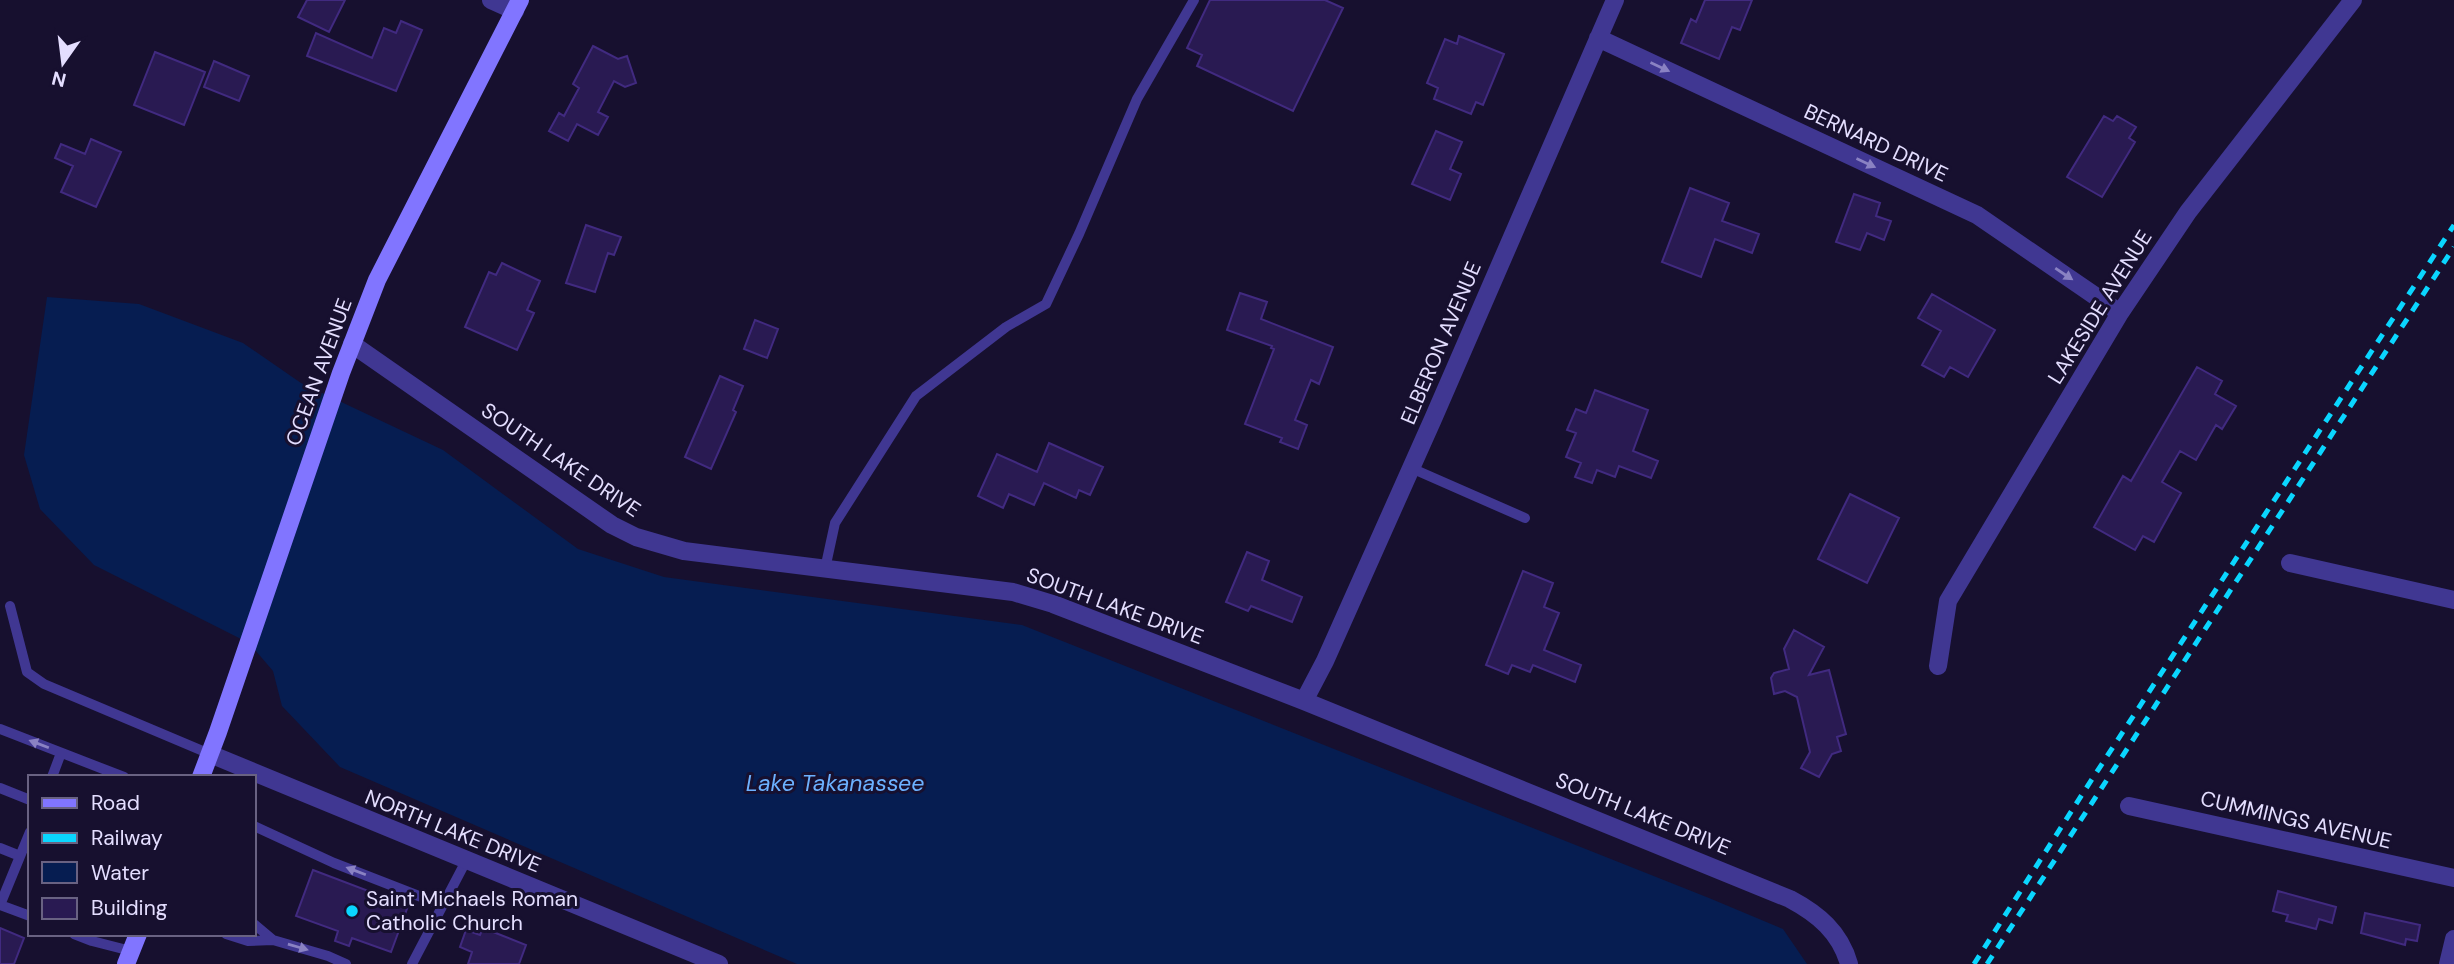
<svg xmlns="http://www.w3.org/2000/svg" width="2454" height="964" font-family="'DM Sans',sans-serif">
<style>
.water{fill:#061d51}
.building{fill:#291a52;stroke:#412a80;stroke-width:2}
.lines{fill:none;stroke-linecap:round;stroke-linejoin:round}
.lane{stroke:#403792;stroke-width:10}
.street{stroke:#403792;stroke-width:18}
.secondary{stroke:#8175ff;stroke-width:18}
.rail{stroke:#0ad6ff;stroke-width:5;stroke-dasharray:10 9;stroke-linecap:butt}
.oneway{fill:#8a82c3}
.poi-dot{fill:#0ad6ff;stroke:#17102f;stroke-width:2.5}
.labels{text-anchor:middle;stroke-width:6;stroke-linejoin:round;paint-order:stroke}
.street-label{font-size:21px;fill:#e4deff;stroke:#17102f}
.poi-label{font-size:21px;fill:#e4deff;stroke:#17102f;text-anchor:start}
.water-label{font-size:23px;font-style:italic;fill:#6cb1ff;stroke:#17102f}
</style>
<rect width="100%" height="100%" fill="#17102f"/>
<path class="water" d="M 47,297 L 139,304 L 243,343 L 301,383 L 443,450 L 578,549 L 664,577 L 1022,625 L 1709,898 L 1783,929 L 1807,964 L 797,964 L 340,767 L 282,706 L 273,671 L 249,643 L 94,565 L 40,509 L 24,455 Z"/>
<path class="building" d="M 307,0 L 345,0 L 329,32 L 298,17 Z
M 1210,0 L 1325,0 L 1343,8 L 1293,111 L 1197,66 L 1202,55 L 1187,48 Z
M 1705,0 L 1752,0 L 1740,30 L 1732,27 L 1719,59 L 1681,43 L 1691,19 L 1696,22 Z
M 401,21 L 422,30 L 396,91 L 307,56 L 316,33 L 372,58 L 384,28 L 396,33 Z
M 1459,36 L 1504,54 L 1483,105 L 1476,102 L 1471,114 L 1434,99 L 1438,88 L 1427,83 L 1445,39 L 1457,44 Z
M 593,46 L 618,59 L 627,56 L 636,83 L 625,87 L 614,81 L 598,112 L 608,117 L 598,135 L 577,124 L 568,141 L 549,131 L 559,113 L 564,116 L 579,88 L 573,84 Z
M 155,52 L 205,72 L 184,125 L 134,105 Z
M 214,61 L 249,76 L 239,101 L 204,87 Z
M 2104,116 L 2113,121 L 2117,116 L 2136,127 L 2129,138 L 2135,142 L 2102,197 L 2067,177 Z
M 1436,131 L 1462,142 L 1450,169 L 1461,174 L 1450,200 L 1412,184 Z
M 91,139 L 121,152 L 96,207 L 61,192 L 73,166 L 55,158 L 61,144 L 85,154 Z
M 1690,188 L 1729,203 L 1722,221 L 1759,234 L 1752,253 L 1715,239 L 1701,277 L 1662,262 Z
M 1854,194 L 1880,203 L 1876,216 L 1891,221 L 1884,240 L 1867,233 L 1860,250 L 1836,242 Z
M 586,225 L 621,237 L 614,255 L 608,253 L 595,292 L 566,283 Z
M 502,263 L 540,281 L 527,310 L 534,313 L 517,350 L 465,327 L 489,272 L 496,275 Z
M 1240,293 L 1267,302 L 1261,319 L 1333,347 L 1319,384 L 1311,380 L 1295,420 L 1307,425 L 1298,449 L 1280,442 L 1282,438 L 1245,424 L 1274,349 L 1271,348 L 1272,346 L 1227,330 Z
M 1932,294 L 1995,330 L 1968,377 L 1950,367 L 1944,377 L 1922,365 L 1941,331 L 1918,318 Z
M 755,320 L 778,329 L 767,358 L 744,349 Z
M 2197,367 L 2222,381 L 2215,394 L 2236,406 L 2222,429 L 2216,425 L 2196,460 L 2180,451 L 2162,482 L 2181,493 L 2154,542 L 2143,536 L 2135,550 L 2094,527 L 2123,476 L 2131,481 Z
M 720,376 L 743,386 L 733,410 L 736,412 L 711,469 L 685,457 Z
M 1595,390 L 1648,410 L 1633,451 L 1658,461 L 1651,478 L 1619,466 L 1615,477 L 1597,470 L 1592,483 L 1575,477 L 1581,463 L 1566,457 L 1576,433 L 1567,430 L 1576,409 L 1586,413 Z
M 1049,443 L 1103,467 L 1090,495 L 1079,490 L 1076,498 L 1044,483 L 1034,505 L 1009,494 L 1003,508 L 978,496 L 997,454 L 1037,472 Z
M 1850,494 L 1899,518 L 1867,583 L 1818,559 Z
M 1247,552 L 1269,561 L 1262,580 L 1302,597 L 1292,622 L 1251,606 L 1248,611 L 1226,602 Z
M 1523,571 L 1553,583 L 1544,607 L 1559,613 L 1544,650 L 1581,665 L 1575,682 L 1533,665 L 1530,672 L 1512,665 L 1508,674 L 1486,665 Z
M 1794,630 L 1824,647 L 1809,675 L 1829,670 L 1846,734 L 1837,737 L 1841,751 L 1832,754 L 1819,777 L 1801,768 L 1810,752 L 1797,697 L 1785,691 L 1774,694 L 1771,678 L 1774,673 L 1789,669 L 1784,649 Z
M 313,870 L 408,906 L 391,952 L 352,938 L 349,946 L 335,941 L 338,931 L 296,916 Z
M 2278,891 L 2336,907 L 2332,923 L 2319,919 L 2316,929 L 2286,921 L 2288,915 L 2273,911 Z
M 2365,913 L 2420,925 L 2417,941 L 2406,939 L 2405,945 L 2361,933 Z
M 0,928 L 24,938 L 14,964 L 0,964 Z
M 483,928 L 526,945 L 519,964 L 468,964 L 472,952 L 460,947 L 466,930 L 480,935 Z"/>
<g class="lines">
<path class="lane" d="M 1411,468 L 1525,518
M 825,569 L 835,523 L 916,396 L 1006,327 L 1046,304 L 1079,234 L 1137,99 L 1194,0
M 10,606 L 27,672 L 44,684 L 210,754
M 0,729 L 124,777
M 52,777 L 61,753
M 0,788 L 30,800
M 254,826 L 334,863 L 442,905
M 0,848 L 20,856
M 0,905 L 30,832
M 0,905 L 30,916
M 254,924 L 273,940 L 328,956 L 346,964
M 74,934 L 92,941 L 131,951
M 226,934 L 248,941 L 273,940
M 412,964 L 466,861"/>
<path class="street" d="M 491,0 L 515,11
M 1598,38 L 1977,215 L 2120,313
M 352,344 L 612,525 L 636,537 L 684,551 L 1013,592 L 1053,604 L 1304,701 L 1790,899 C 1818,914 1840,932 1849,964
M 2290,563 L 2454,600
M 1938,666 L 1948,601 L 2120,313 L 2188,212 L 2353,0
M 1304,701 L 1325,661 L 1433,419 L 1615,0
M 210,754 L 719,964
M 2129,806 L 2454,878
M 2448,964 L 2454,939"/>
<path class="secondary" d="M 201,777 L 218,732 L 341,373 L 377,280 L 520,0
M 126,964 L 138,934"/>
<path class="rail" d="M 1974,964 L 2083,793 L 2454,225
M 1987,964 L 2454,247"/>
</g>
<defs><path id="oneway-solid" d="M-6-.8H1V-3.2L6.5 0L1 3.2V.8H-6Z" transform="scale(1.75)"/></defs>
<g class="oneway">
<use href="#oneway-solid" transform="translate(1660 67) rotate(25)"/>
<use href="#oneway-solid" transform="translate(1866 163) rotate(25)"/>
<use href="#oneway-solid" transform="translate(2064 274) rotate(34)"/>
<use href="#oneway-solid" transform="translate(39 744) rotate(-159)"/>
<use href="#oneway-solid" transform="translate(356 871) rotate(-159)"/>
<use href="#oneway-solid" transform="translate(298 947) rotate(16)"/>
</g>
<circle class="poi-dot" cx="352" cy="911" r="7"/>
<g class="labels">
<g class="street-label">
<text transform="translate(1876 143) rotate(25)" y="7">BERNARD DRIVE</text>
<text transform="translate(2100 307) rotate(-58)" y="7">LAKESIDE AVENUE</text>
<text transform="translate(1441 343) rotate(-67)" y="7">ELBERON AVENUE</text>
<text transform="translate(319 372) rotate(-70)" y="7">OCEAN AVENUE</text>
<text transform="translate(561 460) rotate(34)" y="7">SOUTH LAKE DRIVE</text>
<text transform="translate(1115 606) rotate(20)" y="7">SOUTH LAKE DRIVE</text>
<text transform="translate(1643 814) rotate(22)" y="7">SOUTH LAKE DRIVE</text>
<text transform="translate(2296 820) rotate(13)" y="7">CUMMINGS AVENUE</text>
<text transform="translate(453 831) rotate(22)" y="7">NORTH LAKE DRIVE</text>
</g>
<g class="poi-label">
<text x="366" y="906">Saint Michaels Roman<tspan x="366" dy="24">Catholic Church</tspan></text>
</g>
<g class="water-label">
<text x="835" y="791">Lake Takanassee</text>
</g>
</g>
<rect x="28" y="775" width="228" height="161" fill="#17102f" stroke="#696282" stroke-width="2"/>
<rect x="42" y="798" width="35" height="10" fill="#8175ff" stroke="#696282" stroke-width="2"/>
<text x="91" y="810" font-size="21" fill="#e4deff">Road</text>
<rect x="42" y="833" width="35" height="10" fill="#0ad6ff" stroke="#696282" stroke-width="2"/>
<text x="91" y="845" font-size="21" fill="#e4deff">Railway</text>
<rect x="42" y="862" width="35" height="21" fill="#061d51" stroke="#696282" stroke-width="2"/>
<text x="91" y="880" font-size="21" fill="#e4deff">Water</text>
<rect x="42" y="898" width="35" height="21" fill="#291a52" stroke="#696282" stroke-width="2"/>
<text x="91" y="915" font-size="21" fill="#e4deff">Building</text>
<g transform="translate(63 63) rotate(194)" stroke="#17102f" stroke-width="5" paint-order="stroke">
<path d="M0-5L12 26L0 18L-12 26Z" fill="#e4deff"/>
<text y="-10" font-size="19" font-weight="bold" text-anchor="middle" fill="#e4deff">N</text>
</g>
</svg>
